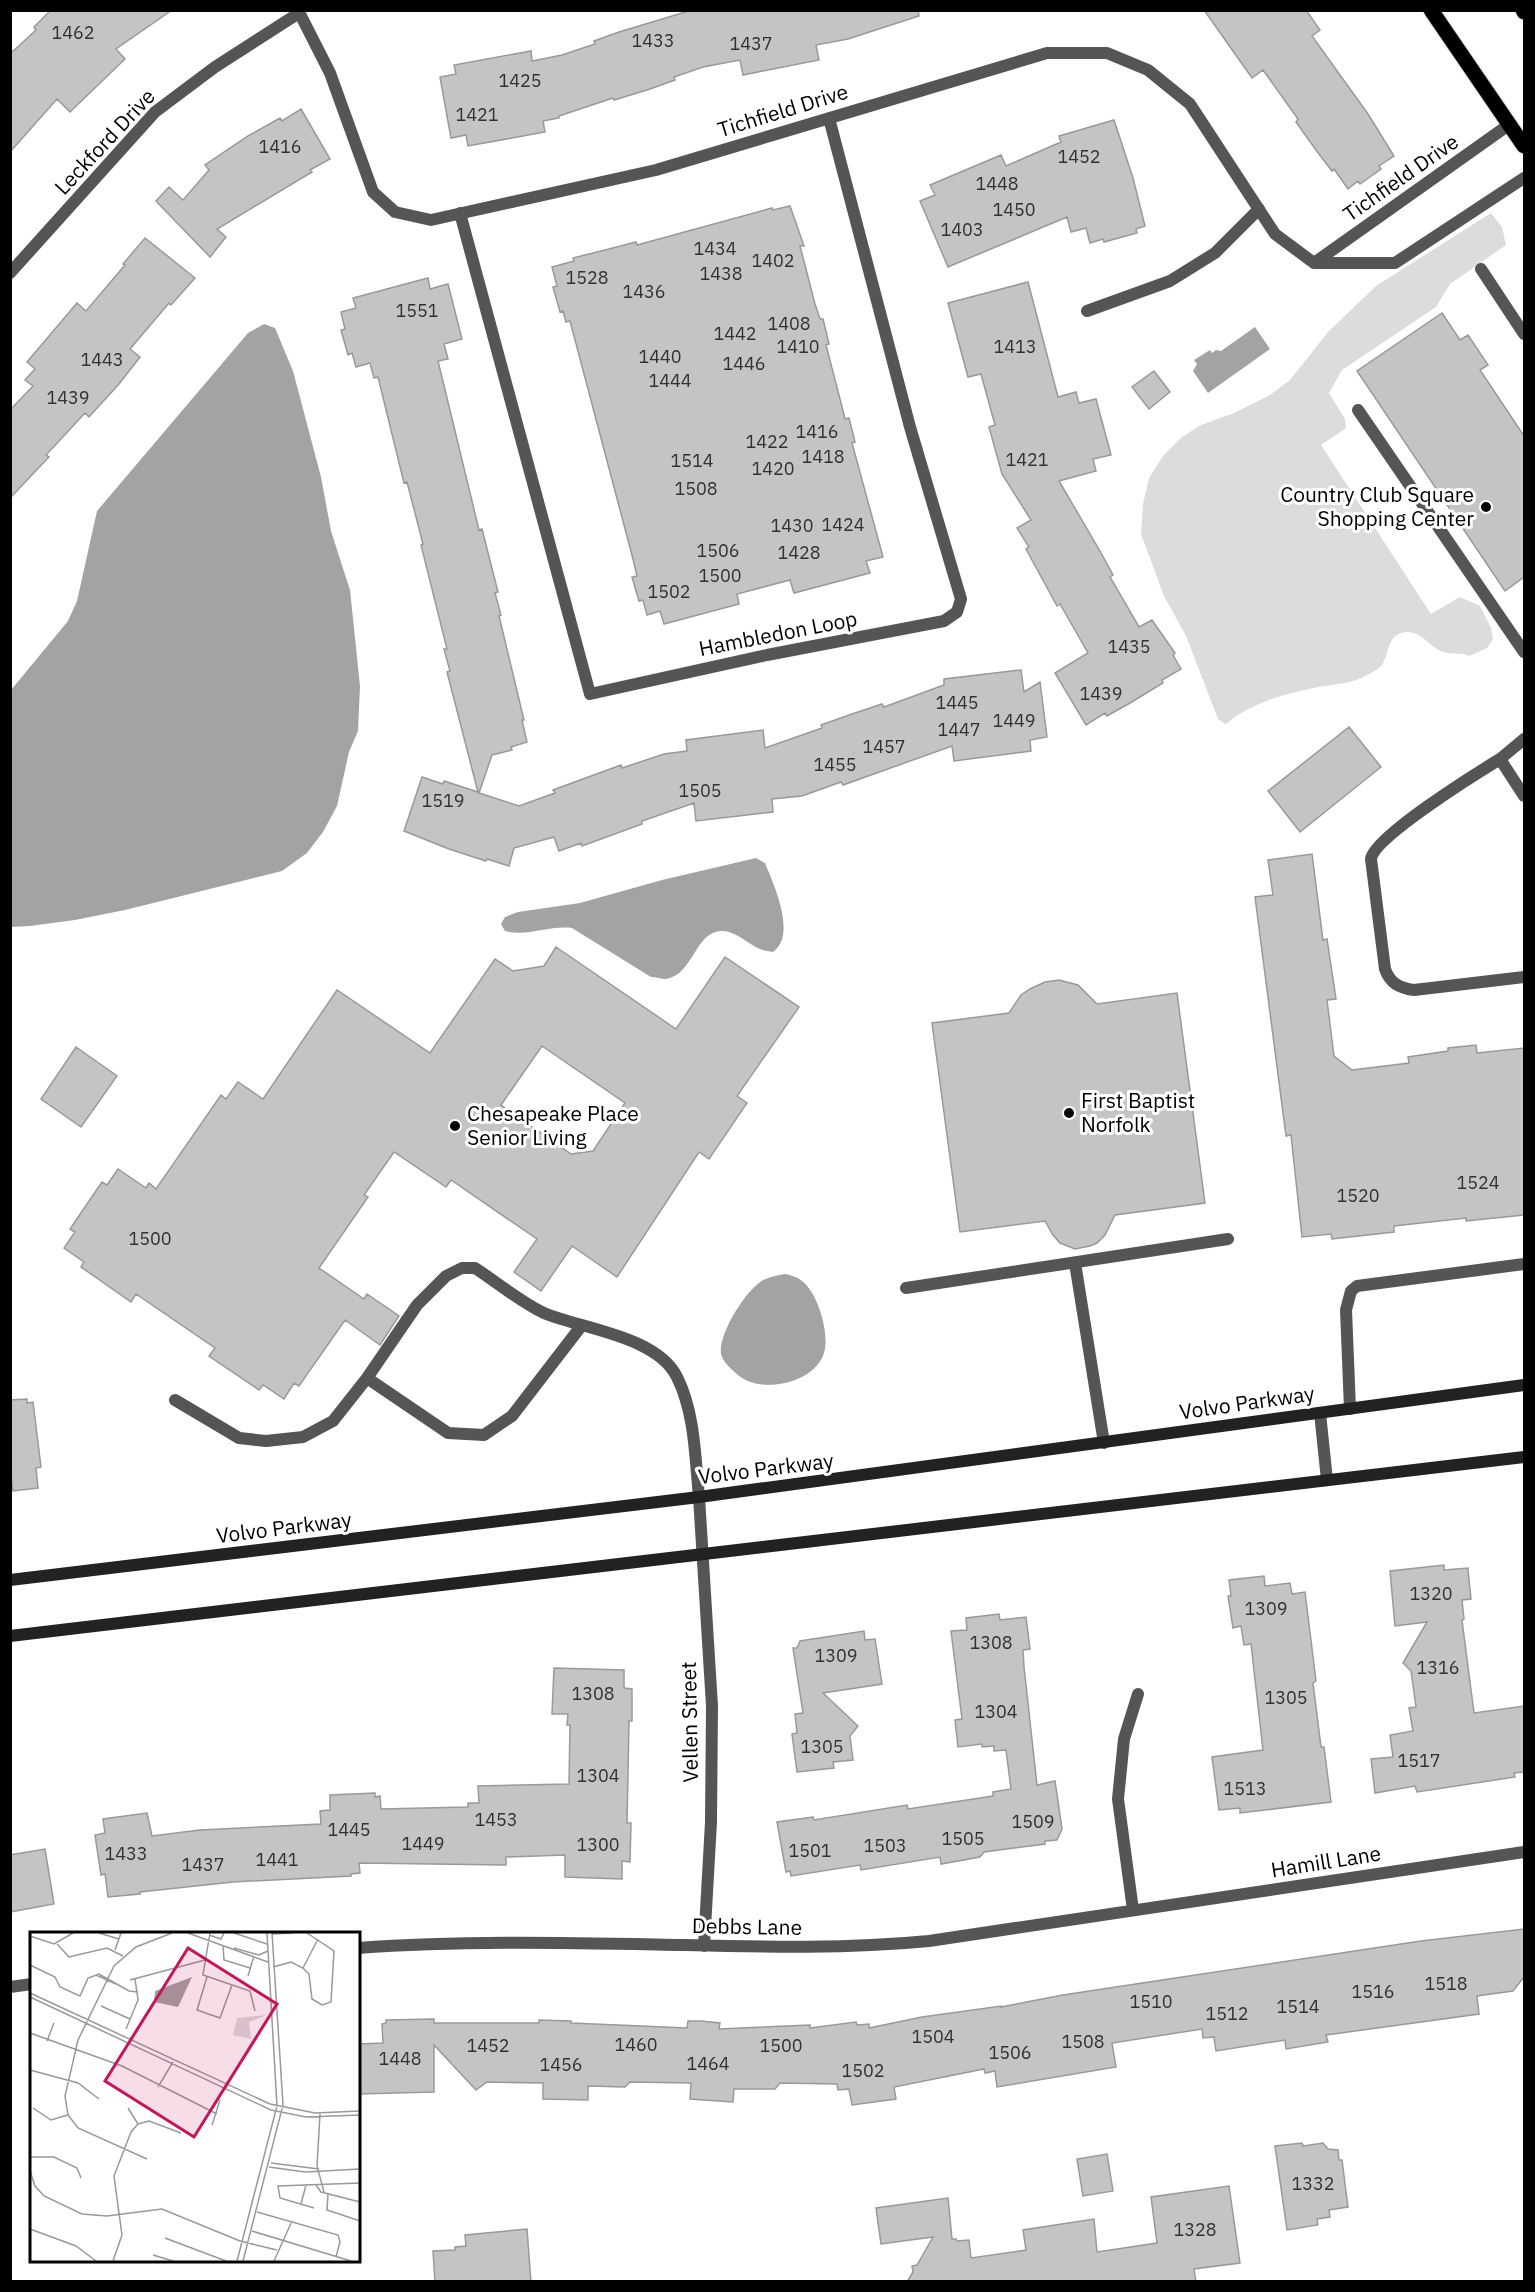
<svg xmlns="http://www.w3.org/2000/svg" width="1535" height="2292" font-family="'IBM Plex Sans',sans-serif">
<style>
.green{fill:#dcdcdc}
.water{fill:#a3a3a3}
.building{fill:#c4c4c4;stroke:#999;stroke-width:1.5;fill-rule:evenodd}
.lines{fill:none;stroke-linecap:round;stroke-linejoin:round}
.primary-casing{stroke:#dbdbdb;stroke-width:17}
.lane{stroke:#555;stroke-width:12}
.street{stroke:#555;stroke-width:12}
.secondary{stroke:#222;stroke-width:12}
.primary{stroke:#000;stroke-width:15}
.poi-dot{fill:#000;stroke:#fff;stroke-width:2}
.labels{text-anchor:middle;stroke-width:6;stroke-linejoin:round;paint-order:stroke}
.number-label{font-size:18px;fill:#313131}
.street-label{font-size:21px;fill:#000;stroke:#fff}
.poi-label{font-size:21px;fill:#000;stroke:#fff;text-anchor:start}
.inset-road{fill:none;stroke:#999;stroke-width:1.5}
.view{fill:#c2185b;fill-opacity:0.15;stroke:#c2185b;stroke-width:3}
.inset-edge{fill:none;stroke:#000;stroke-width:3}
</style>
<rect width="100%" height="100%" fill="#fff"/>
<path class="green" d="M 1491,213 L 1502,227 L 1506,245 L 1450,284 L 1436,307 L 1342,370 L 1329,393 L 1345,419 L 1346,428 L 1321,445 L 1431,614 L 1460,597 L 1480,606 L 1491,628 L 1493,639 L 1487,648 L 1469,656 C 1461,652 1451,655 1443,652 C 1430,647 1422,632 1408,632 C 1387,632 1390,652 1382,665 C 1379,669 1371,673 1367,675 C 1352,684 1335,684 1318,687 C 1285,694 1252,702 1226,724 L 1218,719 L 1186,636 L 1164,596 L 1141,534 L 1143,504 L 1149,478 L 1163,456 L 1182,437 L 1201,425 L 1234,413 L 1270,395 L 1290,380 L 1328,332 L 1376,286 Z"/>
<path class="water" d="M 264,324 L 275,328 L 293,371 L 321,477 L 331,531 L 350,590 L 360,686 L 358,731 L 349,752 L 337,806 L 323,832 L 307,853 L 282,871 L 125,910 L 75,920 L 30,926 L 11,927 L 11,690 L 68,621 L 77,601 L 97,511 L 248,333 Z
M 1255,327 L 1270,349 L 1208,393 L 1193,371 L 1197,364 L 1194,360 L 1210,350 L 1212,353 L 1216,350 L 1221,351 Z
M 756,858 L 765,863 C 774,885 797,935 773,952 C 769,951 764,951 760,949 C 748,944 735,930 721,931 C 695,932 693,975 666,979 C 661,979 656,977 651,977 L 572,928 C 550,925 527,937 505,931 L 501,924 L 505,917 L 518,912 L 580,903 L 662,880 Z
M 785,1274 C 791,1275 797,1277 802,1281 C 818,1293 830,1334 824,1353 C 815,1383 761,1395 738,1375 C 733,1371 722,1361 721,1354 C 718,1334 746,1290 763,1280 C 769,1277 779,1275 785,1274 Z"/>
<path class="building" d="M 51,10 L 172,10 L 116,49 L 125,59 L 70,112 L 57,99 L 10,152 L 10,54 L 36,30 L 34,27 Z
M 692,10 L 918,10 L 919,16 L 848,39 L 816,45 L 819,60 L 743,75 L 740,60 L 703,67 L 674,77 L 675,80 L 650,89 L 614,100 L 613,98 L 559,116 L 559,118 L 543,121 L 545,132 L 468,146 L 466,135 L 451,138 L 440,77 L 456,74 L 454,65 L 531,51 L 532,61 L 562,55 L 595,44 L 594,41 L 619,32 Z
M 1204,10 L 1306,10 L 1320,30 L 1312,36 L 1368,114 L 1394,156 L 1379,166 L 1381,169 L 1360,184 L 1358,181 L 1348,189 L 1334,169 L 1332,171 L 1316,150 L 1296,122 L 1298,119 L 1263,70 L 1252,78 Z
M 301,109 L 330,159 L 310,170 L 312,172 L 217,229 L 226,237 L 210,257 L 156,201 L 169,187 L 183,200 L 209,170 L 205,165 L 248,136 L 280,118 L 282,121 Z
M 1114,120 L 1133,178 L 1145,226 L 1136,229 L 1137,233 L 1104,242 L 1103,239 L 1090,243 L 1086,228 L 1071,232 L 1067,217 L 948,267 L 920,201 L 935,195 L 930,185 L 1001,155 L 1006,166 L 1061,142 L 1059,136 Z
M 790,206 L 804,246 L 800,246 L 815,304 L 820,319 L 823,319 L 829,344 L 826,345 L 841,403 L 845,419 L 849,418 L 855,442 L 852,443 L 883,557 L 866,561 L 870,573 L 794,593 L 790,580 L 737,594 L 739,604 L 664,624 L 660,611 L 647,615 L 643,600 L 639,601 L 632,577 L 637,576 L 633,559 L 570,321 L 566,322 L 563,311 L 560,312 L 553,287 L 557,286 L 552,267 L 574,261 L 573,258 L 609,249 L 636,242 L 637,245 L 772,208 L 773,210 Z
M 145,238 L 195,278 L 171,305 L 169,303 L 130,349 L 140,357 L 119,384 L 89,417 L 85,413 L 46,455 L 49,457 L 10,498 L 10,410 L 33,386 L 25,380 L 35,369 L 27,362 L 77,303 L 86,311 L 125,265 L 123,264 Z
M 428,278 L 430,289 L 448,284 L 462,339 L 444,344 L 448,359 L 438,361 L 479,530 L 482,529 L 498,592 L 495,593 L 501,615 L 499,616 L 524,720 L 522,720 L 527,742 L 511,747 L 512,750 L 492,755 L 479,793 L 519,806 L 555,793 L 553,790 L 621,765 L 622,768 L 664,754 L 687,751 L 686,740 L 763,730 L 765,748 L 822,728 L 821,725 L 852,714 L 882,704 L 884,707 L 944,685 L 944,679 L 1021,670 L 1024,692 L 1040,682 L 1047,737 L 1030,740 L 1031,751 L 954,761 L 952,746 L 843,785 L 841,782 L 802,796 L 772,799 L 773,812 L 696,821 L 694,803 L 642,821 L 642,824 L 582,846 L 581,843 L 559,851 L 554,837 L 514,848 L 509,866 L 487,859 L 486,861 L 449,849 L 404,831 L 422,777 L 443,784 L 444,781 L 478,792 L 447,672 L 450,671 L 444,649 L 447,649 L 421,545 L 423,544 L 407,482 L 404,483 L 378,377 L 374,378 L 370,363 L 356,367 L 352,353 L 348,355 L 341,330 L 345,329 L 341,312 L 356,308 L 353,298 Z
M 1028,282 L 1058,397 L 1076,392 L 1079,403 L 1096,399 L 1111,455 L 1093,459 L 1096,471 L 1059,481 L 1100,551 L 1113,575 L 1110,577 L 1139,627 L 1152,620 L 1175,653 L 1173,655 L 1181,669 L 1162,680 L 1163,683 L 1130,703 L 1107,716 L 1105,713 L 1086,725 L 1055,673 L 1088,653 L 1060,604 L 1057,606 L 1026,549 L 1029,547 L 1017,528 L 1031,520 L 1002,474 L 989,427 L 995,425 L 981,374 L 968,377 L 948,303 Z
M 1442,313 L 1460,340 L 1468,335 L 1488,365 L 1480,370 L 1524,436 L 1524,577 L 1505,591 L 1357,371 Z
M 1154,371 L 1170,392 L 1149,409 L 1132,387 Z
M 1349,727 L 1381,767 L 1300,832 L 1268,791 Z
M 1312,854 L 1323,940 L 1327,939 L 1336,999 L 1327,1000 L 1334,1056 L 1352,1070 L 1409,1063 L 1408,1057 L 1448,1051 L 1448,1048 L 1476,1045 L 1477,1053 L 1524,1048 L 1524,1215 L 1466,1221 L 1466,1218 L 1394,1226 L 1394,1232 L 1332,1239 L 1331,1234 L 1302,1237 L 1291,1135 L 1286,1136 L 1255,897 L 1273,895 L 1268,860 Z
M 556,947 L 676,1029 L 725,957 L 799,1007 L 737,1096 L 747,1103 L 709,1159 L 699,1152 L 617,1277 L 572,1246 L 541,1291 L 514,1272 L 537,1239 L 451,1180 L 446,1187 L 394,1152 L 364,1195 L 368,1197 L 319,1268 L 364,1299 L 367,1294 L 399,1316 L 380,1345 L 345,1320 L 299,1386 L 294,1383 L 284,1399 L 263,1385 L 259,1390 L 209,1356 L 215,1348 L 136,1294 L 131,1302 L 81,1267 L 84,1262 L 64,1248 L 75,1232 L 70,1229 L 102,1182 L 107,1185 L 118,1169 L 146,1188 L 149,1183 L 156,1189 L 221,1095 L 226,1099 L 238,1082 L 263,1099 L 337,990 L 430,1053 L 495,959 L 513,971 L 544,966 ZM 542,1046 L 625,1103 L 593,1151 L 571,1154 L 501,1105 Z
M 1059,980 L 1078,985 L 1097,1004 L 1177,993 L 1205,1203 L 1115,1215 L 1105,1235 L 1097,1243 L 1090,1246 L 1075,1249 L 1060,1243 L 1053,1235 L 1045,1221 L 960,1232 L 932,1023 L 1009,1013 L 1021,995 L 1030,989 L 1045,982 Z
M 76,1047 L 117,1076 L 81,1127 L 41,1099 Z
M 27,1399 L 27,1403 L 33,1402 L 41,1467 L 36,1468 L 38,1488 L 13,1491 L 10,1470 L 10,1400 Z
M 1444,1565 L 1444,1570 L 1468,1568 L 1468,1570 L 1471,1599 L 1462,1600 L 1464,1619 L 1462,1620 L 1474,1713 L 1524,1706 L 1524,1772 L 1514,1773 L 1515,1777 L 1417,1792 L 1415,1786 L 1375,1793 L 1371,1759 L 1393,1757 L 1390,1735 L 1413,1731 L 1409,1708 L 1416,1707 L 1411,1671 L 1403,1663 L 1427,1622 L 1395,1626 L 1390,1571 Z
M 1264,1576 L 1265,1586 L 1290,1583 L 1292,1594 L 1305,1592 L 1316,1681 L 1313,1683 L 1321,1747 L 1324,1747 L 1331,1802 L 1240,1813 L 1240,1808 L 1219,1810 L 1212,1757 L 1263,1750 L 1251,1644 L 1244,1645 L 1241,1626 L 1233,1628 L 1228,1596 L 1231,1596 L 1229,1580 Z
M 999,1614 L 1000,1620 L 1026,1617 L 1030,1649 L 1023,1650 L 1024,1667 L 1037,1785 L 1055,1781 L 1062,1829 L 1057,1840 L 1045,1841 L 1045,1844 L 984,1852 L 980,1857 L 941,1864 L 940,1857 L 861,1870 L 860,1865 L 791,1876 L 790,1871 L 786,1872 L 777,1822 L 813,1817 L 814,1820 L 907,1805 L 908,1809 L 993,1796 L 993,1792 L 1011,1789 L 1006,1750 L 994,1751 L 994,1746 L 982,1747 L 982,1744 L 958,1747 L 955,1720 L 962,1719 L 951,1631 L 967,1630 L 966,1618 Z
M 864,1631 L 865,1640 L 875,1639 L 882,1684 L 823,1693 L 858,1726 L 850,1736 L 853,1760 L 833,1762 L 834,1768 L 797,1772 L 792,1734 L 797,1733 L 795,1714 L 803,1713 L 793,1648 L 797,1648 L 800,1641 Z
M 554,1668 L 624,1670 L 624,1688 L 632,1689 L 632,1721 L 629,1721 L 627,1823 L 631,1823 L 630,1862 L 622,1861 L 622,1879 L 565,1877 L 565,1855 L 506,1857 L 506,1865 L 359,1863 L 360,1873 L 351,1874 L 351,1876 L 233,1882 L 140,1892 L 140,1894 L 108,1897 L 105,1874 L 101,1875 L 95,1835 L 105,1833 L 103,1819 L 147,1813 L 152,1836 L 200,1830 L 321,1824 L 320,1811 L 330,1810 L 330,1795 L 375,1793 L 375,1797 L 380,1796 L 381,1809 L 468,1807 L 468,1803 L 479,1803 L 478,1786 L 569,1784 L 570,1725 L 567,1725 L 568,1714 L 552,1714 Z
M 45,1849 L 54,1904 L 10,1912 L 10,1855 Z
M 1524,1929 L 1524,1977 L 1513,1991 L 1477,1996 L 1479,2014 L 1326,2035 L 1328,2042 L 1286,2049 L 1285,2040 L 1216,2051 L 1214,2037 L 1203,2038 L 1202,2029 L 1112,2043 L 1116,2067 L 997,2087 L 995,2071 L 985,2073 L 984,2069 L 894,2087 L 896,2099 L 852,2105 L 849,2089 L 838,2090 L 837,2084 L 780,2083 L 775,2089 L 734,2089 L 733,2102 L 690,2099 L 691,2083 L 630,2082 L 625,2087 L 588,2086 L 588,2100 L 543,2099 L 543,2083 L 487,2082 L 476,2090 L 434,2045 L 434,2092 L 358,2094 L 358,2044 L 383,2043 L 382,2024 L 386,2023 L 386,2020 L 434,2019 L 434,2023 L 539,2023 L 539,2020 L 571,2021 L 571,2023 L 687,2028 L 688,2021 L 701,2021 L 720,2023 L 719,2029 L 810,2025 L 810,2028 L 856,2022 L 857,2025 L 869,2024 L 869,2028 L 922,2017 L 1001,2006 L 1001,2007 L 1063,1995 L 1149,1982 L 1421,1941 Z
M 1302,2143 L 1303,2146 L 1323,2143 L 1328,2149 L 1338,2150 L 1339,2160 L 1342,2160 L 1348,2207 L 1329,2210 L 1330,2217 L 1317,2219 L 1318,2225 L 1287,2230 L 1275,2146 Z
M 1107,2154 L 1113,2191 L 1083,2196 L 1077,2159 Z
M 1229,2186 L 1240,2263 L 1194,2269 L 1196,2282 L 907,2282 L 913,2272 L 912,2266 L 917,2265 L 933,2237 L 881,2244 L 876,2208 L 948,2198 L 952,2239 L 956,2239 L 957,2241 L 969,2240 L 971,2258 L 1026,2250 L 1023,2230 L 1094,2219 L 1097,2252 L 1157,2243 L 1151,2197 Z
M 527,2229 L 531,2282 L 435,2282 L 433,2251 L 455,2250 L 455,2247 L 466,2246 L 465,2235 Z"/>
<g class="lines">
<g class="primary-casing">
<path id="primary" d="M 1431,10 L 1524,146
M 1523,10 L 1524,12"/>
</g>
<path class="lane" d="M 1481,269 L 1524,334
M 1087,311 L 1170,281 L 1215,253 L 1259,209
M 1358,410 L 1524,652
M 1524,739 L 1500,759 L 1524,796
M 1500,759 C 1477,773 1374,837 1371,859 L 1385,969 C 1390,983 1399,988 1414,990 L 1524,977
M 1075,1263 L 1104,1443
M 906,1288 L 1228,1239
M 367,1378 L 448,1433 L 484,1435 L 512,1416 L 582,1325
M 175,1400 L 239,1438 L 266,1441 L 303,1437 L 333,1421 L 367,1378 L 417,1305 L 446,1276 L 462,1268 L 475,1268 C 495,1281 522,1303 544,1313 C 582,1329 657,1336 677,1377 C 695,1413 695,1457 699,1497
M 1350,1409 L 1346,1310 L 1351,1291 L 1357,1286 L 1524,1264
M 1320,1413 L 1327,1480"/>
<path class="street" d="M 298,10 L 330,73 L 373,192 L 395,212 L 431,220 L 656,170 L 1047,53 L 1107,53 L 1148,70 L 1190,104 L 1275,234 L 1314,263 L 1395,263 L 1524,178
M 460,213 L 590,694 L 767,655 L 944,621 L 957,612 L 961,599 L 910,427 L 829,118
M 1314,263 L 1510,124
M 10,273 L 155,112 L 215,67 L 299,13
M 699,1497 L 712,1706 L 711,1822 L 704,1946
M 1133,1910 L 1118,1799 L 1124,1739 L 1138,1694
M 358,1948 C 466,1940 575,1943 683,1945 C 766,1947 847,1949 929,1941 L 1524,1852
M 10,1987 L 32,1984"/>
<path class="secondary" d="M 10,1580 L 699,1497 L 1524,1385
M 10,1636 L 1524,1457"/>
<use href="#primary" class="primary"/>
</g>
<g class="poi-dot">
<circle cx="1486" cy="507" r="6"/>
<circle cx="1069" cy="1113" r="6"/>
<circle cx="455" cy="1126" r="6"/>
</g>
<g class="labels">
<g class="number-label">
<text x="73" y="39">1462</text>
<text x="653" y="47">1433</text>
<text x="751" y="50">1437</text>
<text x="520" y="87">1425</text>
<text x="477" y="121">1421</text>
<text x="280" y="153">1416</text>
<text x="1079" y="163">1452</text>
<text x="997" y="190">1448</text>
<text x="1014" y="216">1450</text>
<text x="962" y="236">1403</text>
<text x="715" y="255">1434</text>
<text x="773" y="267">1402</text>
<text x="721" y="280">1438</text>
<text x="587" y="284">1528</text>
<text x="644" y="298">1436</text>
<text x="417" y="317">1551</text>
<text x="789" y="330">1408</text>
<text x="735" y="340">1442</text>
<text x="798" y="353">1410</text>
<text x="1015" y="353">1413</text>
<text x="660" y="363">1440</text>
<text x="102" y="366">1443</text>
<text x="744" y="370">1446</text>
<text x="670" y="387">1444</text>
<text x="68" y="404">1439</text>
<text x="817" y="438">1416</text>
<text x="767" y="448">1422</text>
<text x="823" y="463">1418</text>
<text x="1027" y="466">1421</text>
<text x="692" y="467">1514</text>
<text x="773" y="475">1420</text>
<text x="696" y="495">1508</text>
<text x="843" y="531">1424</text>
<text x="792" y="532">1430</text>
<text x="718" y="557">1506</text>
<text x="799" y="559">1428</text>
<text x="720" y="582">1500</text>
<text x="669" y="598">1502</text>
<text x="1129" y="653">1435</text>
<text x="1101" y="700">1439</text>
<text x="957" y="709">1445</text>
<text x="1014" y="727">1449</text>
<text x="959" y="736">1447</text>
<text x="884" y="753">1457</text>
<text x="835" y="771">1455</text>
<text x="700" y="797">1505</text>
<text x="443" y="807">1519</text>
<text x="1478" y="1189">1524</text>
<text x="1358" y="1202">1520</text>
<text x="150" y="1245">1500</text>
<text x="1431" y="1600">1320</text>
<text x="1266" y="1615">1309</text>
<text x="991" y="1649">1308</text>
<text x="836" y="1662">1309</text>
<text x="1438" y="1674">1316</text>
<text x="593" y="1700">1308</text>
<text x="1286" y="1704">1305</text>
<text x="996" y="1718">1304</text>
<text x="822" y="1753">1305</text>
<text x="1419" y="1767">1517</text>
<text x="598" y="1782">1304</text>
<text x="1245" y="1795">1513</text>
<text x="496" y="1826">1453</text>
<text x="1033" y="1828">1509</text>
<text x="349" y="1836">1445</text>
<text x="963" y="1845">1505</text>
<text x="423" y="1850">1449</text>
<text x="598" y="1851">1300</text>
<text x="885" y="1852">1503</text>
<text x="810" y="1857">1501</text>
<text x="126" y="1860">1433</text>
<text x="277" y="1866">1441</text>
<text x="203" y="1871">1437</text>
<text x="1446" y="1990">1518</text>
<text x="1373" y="1998">1516</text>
<text x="1151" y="2008">1510</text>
<text x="1298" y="2013">1514</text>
<text x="1227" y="2020">1512</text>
<text x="933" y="2043">1504</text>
<text x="1083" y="2048">1508</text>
<text x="636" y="2051">1460</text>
<text x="488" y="2052">1452</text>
<text x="781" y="2052">1500</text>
<text x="1010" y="2059">1506</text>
<text x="400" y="2065">1448</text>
<text x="708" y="2070">1464</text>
<text x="561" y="2071">1456</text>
<text x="863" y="2077">1502</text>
<text x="1313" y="2190">1332</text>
<text x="1195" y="2236">1328</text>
</g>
<g class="street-label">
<text transform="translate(783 111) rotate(-17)" y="7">Tichfield Drive</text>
<text transform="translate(105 142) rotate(-47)" y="7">Leckford Drive</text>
<text transform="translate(1401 178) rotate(-35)" y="7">Tichfield Drive</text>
<text transform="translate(778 634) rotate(-11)" y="7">Hambledon Loop</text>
<text transform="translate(1247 1403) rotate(-8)" y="7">Volvo Parkway</text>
<text transform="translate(766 1469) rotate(-7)" y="7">Volvo Parkway</text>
<text transform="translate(284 1528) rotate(-7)" y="7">Volvo Parkway</text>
<text transform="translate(690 1722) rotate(-91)" y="7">Vellen Street</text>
<text transform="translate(1326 1862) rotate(-9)" y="7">Hamill Lane</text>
<text transform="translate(747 1927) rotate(1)" y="7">Debbs Lane</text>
</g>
<g class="poi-label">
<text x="1474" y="502" text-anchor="end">Country Club Square<tspan x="1474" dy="24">Shopping Center</tspan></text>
<text x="1081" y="1108">First Baptist<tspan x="1081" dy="24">Norfolk</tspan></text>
<text x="467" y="1121">Chesapeake Place<tspan x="467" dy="24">Senior Living</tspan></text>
</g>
</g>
<g transform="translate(30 1932)">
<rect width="330" height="330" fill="#fff"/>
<path d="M 237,83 L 219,90 L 221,107 L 203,103 L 207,86 Z" fill="#dcdcdc"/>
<path d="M 162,45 L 148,75 L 124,70 L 125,59 Z" fill="#a3a3a3"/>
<path class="inset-road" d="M 69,1 L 89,7M 158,1 L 238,30M 180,1 L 173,43 L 220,59 L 225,79M 204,1 L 237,12M 242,2 L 263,1M 179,3 L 191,7 L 194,1M 0,4 L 24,12 L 43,1M 27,12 L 39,25 L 77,16 L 93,24M 193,13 L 194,28 L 220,36M 204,16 L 229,23 L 238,19M 85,18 L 91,1M 0,33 L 25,45 L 30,55 L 50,64 L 58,46 L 69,42 L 99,59 L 108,60M 243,35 L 261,30 L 273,36 L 279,42 L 282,67 L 292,73 L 301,70 L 304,19 L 277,1M 273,36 L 288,7M 66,43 L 86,52M 218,44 L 224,24M 177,45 L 167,78 L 190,86 L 202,53M 100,48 L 175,28M 0,61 L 240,172 L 285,181 L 330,179M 0,65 L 241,178 L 276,185 L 330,183M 71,74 L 100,87M 96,97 L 108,68 L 105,47M 0,101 L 92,134 L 187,182M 17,109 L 24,91M 0,138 L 48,151 L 69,167M 128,155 L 143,130M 3,176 L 21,188 L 38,183M 98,176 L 108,192M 290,182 L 287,234 L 294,260M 182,193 L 190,168M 0,225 L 24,225 L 47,236 L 51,246M 117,227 L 48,196 L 38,183 L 35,164 L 48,108 L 84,34 L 106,15 L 142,1M 241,231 L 289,237M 239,235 L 275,240 L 330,237M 0,239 L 5,254 L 14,264 L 52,282 L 77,284 L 132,277 L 210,309 L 247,318M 286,253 L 291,260 L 330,270M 298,262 L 297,278 L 330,289M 271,272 L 276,253M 284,276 L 250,266 L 248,254 L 330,251M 227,280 L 308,303 L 310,310 L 306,325M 0,297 L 46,314 L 66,329M 222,299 L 321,329M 135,306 L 196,329M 123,323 L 143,329M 83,329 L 92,303 L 84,244 L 101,200 L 108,192 L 119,189 L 151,201M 207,329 L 247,174 L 237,1M 213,329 L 253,173 L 242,1M 244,329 L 262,289"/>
<path class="view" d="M 158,16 L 247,72 L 164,205 L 75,149 Z"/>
<rect width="330" height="330" class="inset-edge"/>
</g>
<rect width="1535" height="2292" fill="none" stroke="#000000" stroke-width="24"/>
</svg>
